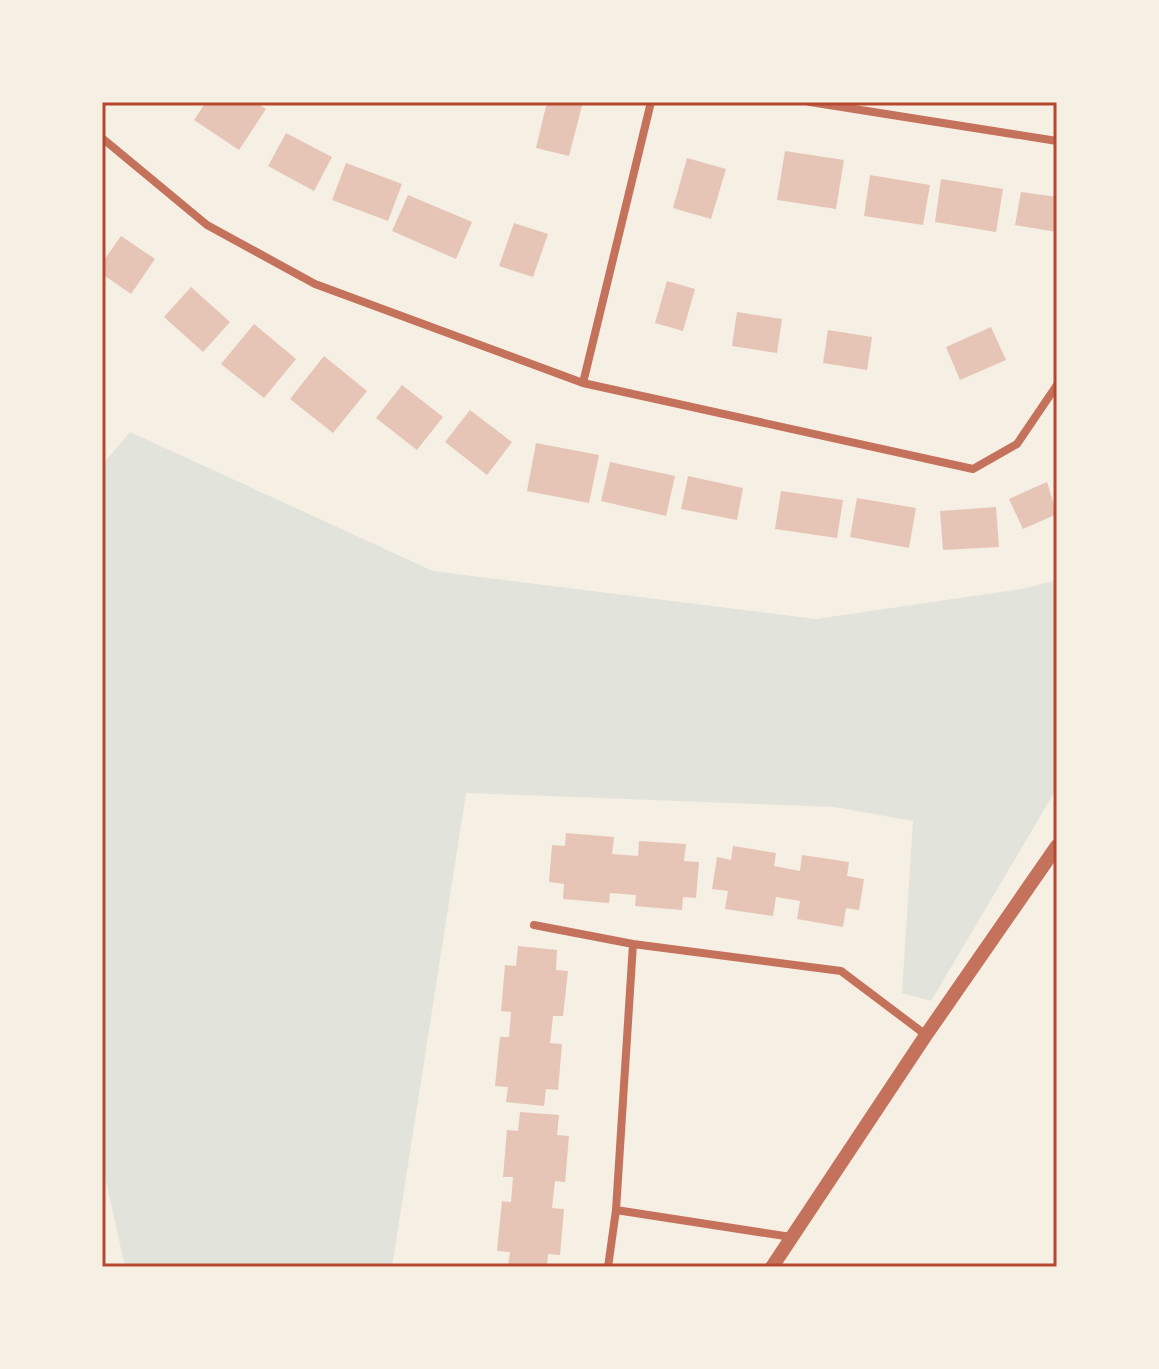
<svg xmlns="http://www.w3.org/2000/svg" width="1159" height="1369" font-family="'DejaVu Sans',sans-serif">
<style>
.green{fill:#e2e4dc}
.building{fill:#e6c5b7}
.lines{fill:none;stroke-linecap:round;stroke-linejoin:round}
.minor{stroke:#c5725c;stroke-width:8}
.tertiary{stroke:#c5725c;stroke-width:14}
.neatline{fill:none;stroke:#b5482f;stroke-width:3}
</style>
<rect width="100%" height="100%" fill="#f6efe4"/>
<path class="green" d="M 130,432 L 433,571 L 816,619 L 1022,589 L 1057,580 L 1057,788 L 931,1001 L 902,993 L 913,821 L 834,807 L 466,793 L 392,1267 L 125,1267 L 102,1163 L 102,465 Z"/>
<path class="building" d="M 206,102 L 255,102 L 266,109 L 239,150 L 194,120 Z
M 547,102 L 583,102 L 569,156 L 536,148 Z
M 286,133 L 332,157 L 314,191 L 268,166 Z
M 785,151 L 844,160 L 836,209 L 777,200 Z
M 687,158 L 726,169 L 711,219 L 673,208 Z
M 346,163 L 402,184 L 388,221 L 332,200 Z
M 870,175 L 930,185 L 923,225 L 864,216 Z
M 941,179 L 1003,189 L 996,232 L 935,222 Z
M 1021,192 L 1057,197 L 1057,232 L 1015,225 Z
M 408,195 L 472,222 L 456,259 L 392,231 Z
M 514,223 L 548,234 L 533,277 L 499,266 Z
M 121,236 L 155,259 L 131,294 L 102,274 L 102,263 Z
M 667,281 L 695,289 L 683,331 L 655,323 Z
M 191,287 L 230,322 L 203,352 L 164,317 Z
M 737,312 L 782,319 L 777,353 L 732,346 Z
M 254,324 L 296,359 L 264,398 L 221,364 Z
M 991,327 L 1006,360 L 960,380 L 946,347 Z
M 828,330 L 872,337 L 867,370 L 823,363 Z
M 324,356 L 367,391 L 333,433 L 290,399 Z
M 402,385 L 443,417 L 417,450 L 376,418 Z
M 470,410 L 512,442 L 487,475 L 445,442 Z
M 536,443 L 599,455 L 589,503 L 527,491 Z
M 610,462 L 675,476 L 666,516 L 601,501 Z
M 688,476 L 743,488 L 737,520 L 681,509 Z
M 1047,482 L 1057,514 L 1023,529 L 1009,499 Z
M 781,491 L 843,500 L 837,538 L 775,529 Z
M 857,498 L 916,508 L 909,548 L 850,537 Z
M 996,507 L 999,547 L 943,550 L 940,511 Z
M 566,833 L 614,837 L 612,854 L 638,856 L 639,841 L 686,844 L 684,861 L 699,862 L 696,898 L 683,897 L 682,910 L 635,906 L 636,895 L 610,893 L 609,903 L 563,899 L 564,884 L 549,882 L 552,845 L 565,846 Z
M 733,846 L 776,853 L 774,866 L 800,871 L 802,855 L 849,862 L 847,876 L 864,879 L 859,910 L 846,908 L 843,927 L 797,919 L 800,901 L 776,897 L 773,916 L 725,909 L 728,891 L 712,889 L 717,857 L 731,860 Z
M 518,946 L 557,950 L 556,970 L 568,971 L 563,1016 L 553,1016 L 550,1043 L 562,1044 L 558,1090 L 546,1089 L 544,1106 L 506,1102 L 508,1087 L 495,1086 L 500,1037 L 509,1037 L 511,1012 L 501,1011 L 505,965 L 516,966 Z
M 520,1112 L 559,1115 L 557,1135 L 569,1136 L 565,1182 L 555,1181 L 552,1208 L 564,1209 L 560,1255 L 548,1254 L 547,1267 L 508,1267 L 510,1252 L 497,1251 L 502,1201 L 511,1202 L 513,1177 L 503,1177 L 507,1130 L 518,1131 Z"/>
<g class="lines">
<path class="minor" d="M 810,102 L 1057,141
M 102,138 L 207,225 L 315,284 L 583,383 L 973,469 L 1017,444 L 1057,385
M 583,383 L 651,102
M 534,925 L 633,944 L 841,971 L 926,1035
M 616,1210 L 791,1237
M 608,1267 L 616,1210 L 633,944"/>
<path class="tertiary" d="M 772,1267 L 926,1035 L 1057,846"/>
</g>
<rect width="1159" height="1369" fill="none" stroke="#f6efe4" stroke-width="208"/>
<rect x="104" y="104" width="951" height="1161" class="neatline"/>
</svg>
